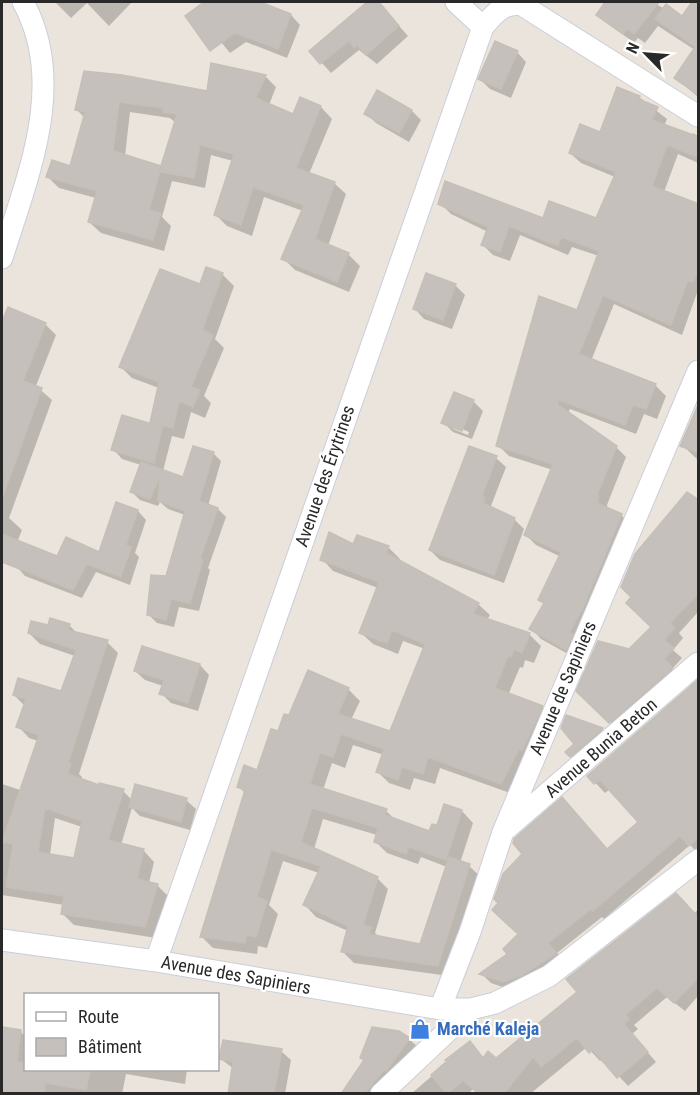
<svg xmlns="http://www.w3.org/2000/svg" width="700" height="1095" font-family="'Roboto Condensed',sans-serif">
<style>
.shadow{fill:#0003;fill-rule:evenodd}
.building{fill:#c5c0bc;stroke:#c5bfb6;stroke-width:1.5;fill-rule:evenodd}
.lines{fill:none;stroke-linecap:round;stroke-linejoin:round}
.street-casing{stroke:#cbced9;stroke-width:23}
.street{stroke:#fff;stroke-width:21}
.labels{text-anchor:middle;stroke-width:4.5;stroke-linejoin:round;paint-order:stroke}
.street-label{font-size:18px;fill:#292929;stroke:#fff}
.shop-label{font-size:18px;font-weight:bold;fill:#366cbe;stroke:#fff;text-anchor:start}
</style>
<rect width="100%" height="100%" fill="#eae4dc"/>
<path class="shadow" d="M 55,2 L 132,2 L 109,26 L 87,3 L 71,18 Z
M 207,2 L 266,2 L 263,4 L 291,15 L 300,25 L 287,58 L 246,42 L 230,53 L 195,10 Z
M 369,2 L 378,2 L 408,36 L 377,64 L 359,50 L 331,73 L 311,51 Z
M 607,2 L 652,2 L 682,18 L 698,6 L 698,97 L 678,80 L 695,50 L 658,26 L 645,43 L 638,38 L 634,43 L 598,15 Z
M 517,52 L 526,62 L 511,98 L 490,89 L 480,79 Z
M 85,73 L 208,93 L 265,76 L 276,87 L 269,105 L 294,116 L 301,99 L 321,107 L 332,119 L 309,174 L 334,183 L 346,194 L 328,246 L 349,255 L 360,266 L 349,292 L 295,270 L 283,258 L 303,211 L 264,197 L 252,236 L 227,226 L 216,215 L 233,161 L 211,155 L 205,188 L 172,181 L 162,217 L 171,226 L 164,251 L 101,233 L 89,222 L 96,198 L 59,188 L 48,177 L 71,168 L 85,118 L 76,109 ZM 130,112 L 170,118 L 176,123 L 162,168 L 125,156 Z
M 639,97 L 667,119 L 664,126 L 692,137 L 693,133 L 698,136 L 698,163 L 678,154 L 664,192 L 698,206 L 698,290 L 682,335 L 614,304 L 591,361 L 655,385 L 666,396 L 657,419 L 644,414 L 636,434 L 570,409 L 568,413 L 616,447 L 626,457 L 607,505 L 608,509 L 621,515 L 632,525 L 577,659 L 541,639 L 531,628 L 545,604 L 540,599 L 561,557 L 536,545 L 526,535 L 553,470 L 509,456 L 498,445 L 578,312 L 599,256 L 572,247 L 568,255 L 520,235 L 510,261 L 493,255 L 483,245 L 488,232 L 451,214 L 440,203 L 544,220 L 597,220 L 615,177 L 581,163 L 570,153 L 601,134 Z
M 412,111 L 421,120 L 409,142 L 376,123 L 366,113 Z
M 222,274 L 234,286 L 215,339 L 224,348 L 204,396 L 211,403 L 205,418 L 191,412 L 184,439 L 172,436 L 163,471 L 184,479 L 213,453 L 221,461 L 208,506 L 218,509 L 226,517 L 208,568 L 210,570 L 199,611 L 179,607 L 174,627 L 157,623 L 148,614 L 167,578 L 185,515 L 168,509 L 160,502 L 158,506 L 140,500 L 132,492 L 141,465 L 122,459 L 113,449 L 156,427 L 152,423 L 159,388 L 132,378 L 121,367 L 201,286 Z
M 455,285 L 465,295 L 452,329 L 424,319 L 415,309 Z
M 8,309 L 45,324 L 56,335 L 36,386 L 52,400 L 9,518 L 22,530 L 12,555 L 2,551 L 2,326 Z
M 473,401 L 483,411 L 472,439 L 453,432 L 443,422 ZM 453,425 L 469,432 L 468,435 L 453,429 Z
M 698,406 L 698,460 L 682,445 Z
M 496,458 L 506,467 L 491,506 L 514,519 L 524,529 L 504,583 L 440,560 L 430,550 Z
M 698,502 L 698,612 L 679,633 L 683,638 L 673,650 L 682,658 L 672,669 L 681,678 L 620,731 L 578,691 L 629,651 L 653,627 Z
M 138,511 L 146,520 L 135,553 L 139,557 L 130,585 L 96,572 L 82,598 L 25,576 L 17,567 L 100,554 Z
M 354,546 L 388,547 L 400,559 L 399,562 L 478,604 L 490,615 L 487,620 L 529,634 L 541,646 L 534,663 L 525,660 L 523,668 L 520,667 L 508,695 L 542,707 L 553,719 L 513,794 L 440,768 L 435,784 L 414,778 L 410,790 L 389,783 L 378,772 L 384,755 L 353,745 L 345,768 L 332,763 L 323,790 L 386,811 L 397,821 L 430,833 L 462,811 L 473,823 L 460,863 L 469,866 L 481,877 L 449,976 L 354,963 L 342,951 L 348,931 L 316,917 L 305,905 L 319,873 L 283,861 L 269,905 L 278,914 L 267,948 L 258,946 L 257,954 L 213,948 L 201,936 L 245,793 L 239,787 L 258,771 L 289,717 L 348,689 L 360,701 L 351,720 L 391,733 L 425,649 L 403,641 L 398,654 L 373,644 L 361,633 L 378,588 L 333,571 L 322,559 ZM 323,819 L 377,835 L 375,841 L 387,853 L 418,864 L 421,857 L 447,867 L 421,945 L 379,937 L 375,933 L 388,889 L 377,878 L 314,849 Z
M 69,625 L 78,634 L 107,642 L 118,653 L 79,774 L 82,777 L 81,780 L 123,791 L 132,800 L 186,800 L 196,809 L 190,830 L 140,816 L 132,808 L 121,845 L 143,850 L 154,862 L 149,883 L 157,885 L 168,896 L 156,938 L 74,925 L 63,914 L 64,905 L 2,895 L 2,784 L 20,790 L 38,741 L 29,738 L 18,726 L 25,706 L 14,695 L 62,693 L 75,656 L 40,644 L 29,633 L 48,627 ZM 55,818 L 82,827 L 75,859 L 50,855 Z
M 200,665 L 209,675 L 198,711 L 171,703 L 161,693 L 163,686 L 145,680 L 135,671 Z
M 698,679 L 698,853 L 690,845 L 604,919 L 602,917 L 557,953 L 566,963 L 514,991 L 491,983 L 482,974 L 510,954 L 520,935 L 640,822 L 610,789 L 605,793 L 589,776 Z
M 567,717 L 602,729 L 611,739 L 580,766 L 567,752 L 577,744 Z
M 698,910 L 698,996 L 685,1011 L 667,997 L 634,1025 L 638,1029 L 632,1034 L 656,1062 L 628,1086 L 603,1059 L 600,1061 L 587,1047 L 530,1094 L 479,1094 L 473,1089 L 468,1094 L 411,1094 L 470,1043 L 484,1059 L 496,1060 Z
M 2,1029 L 21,1032 L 26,1037 L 26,1070 L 78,1073 L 79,1070 L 187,1070 L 185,1084 L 126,1074 L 122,1094 L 2,1094 Z
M 409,1039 L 419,1048 L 384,1094 L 343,1094 L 365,1061 L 361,1058 Z
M 281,1051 L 291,1060 L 285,1094 L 230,1094 L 234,1069 L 221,1059 Z"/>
<path class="building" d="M 204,2 L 260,2 L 291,14 L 278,49 L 235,33 L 210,51 L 185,16 Z
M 367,2 L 379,2 L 399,26 L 366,55 L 357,45 L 354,47 L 349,41 L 320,64 L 309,51 Z
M 605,2 L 659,2 L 634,34 L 627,29 L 623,34 L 596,15 Z
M 692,2 L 699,2 L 699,95 L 674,78 L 695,47 L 655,19 L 666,4 L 682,16 Z
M 495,41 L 518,51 L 501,89 L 478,79 Z
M 211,63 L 266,75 L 256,98 L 293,114 L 300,97 L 321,106 L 296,168 L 335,182 L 315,239 L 349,253 L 337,282 L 281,259 L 304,205 L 253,187 L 241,225 L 214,215 L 234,154 L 200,145 L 194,178 L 160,172 L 161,167 L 149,210 L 161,213 L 153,240 L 88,222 L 97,191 L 46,177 L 52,160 L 70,166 L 85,112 L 75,110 L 84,71 L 122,75 L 207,91 ZM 119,102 L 163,108 L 163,112 L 177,114 L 161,166 L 113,151 Z
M 617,87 L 640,96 L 638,99 L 658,107 L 652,120 L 699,137 L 699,158 L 667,145 L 652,186 L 699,204 L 699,269 L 693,282 L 688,280 L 671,325 L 603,295 L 579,354 L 656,384 L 646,409 L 633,405 L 625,425 L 559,400 L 557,404 L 617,446 L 597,495 L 599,496 L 597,503 L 622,514 L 583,608 L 569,633 L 573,634 L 566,650 L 529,629 L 544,603 L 538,600 L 561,552 L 524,535 L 553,464 L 496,446 L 539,296 L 577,310 L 599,251 L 561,237 L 558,246 L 509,226 L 500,252 L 481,245 L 488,227 L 438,204 L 445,181 L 543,218 L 549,201 L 596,218 L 616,172 L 569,153 L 580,124 L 600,132 Z
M 377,90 L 412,110 L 399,133 L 364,114 Z
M 206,267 L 223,273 L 202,330 L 213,335 L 191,387 L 200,390 L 193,407 L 179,401 L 173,428 L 150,423 L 159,382 L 119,367 L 160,269 L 200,284 Z
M 426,273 L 456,284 L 443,320 L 413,309 Z
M 8,307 L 46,323 L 23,381 L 42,388 L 3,496 L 2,322 Z
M 454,392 L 474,400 L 462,431 L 441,423 Z
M 699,403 L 699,453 L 680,446 Z
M 122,415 L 162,427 L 154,463 L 111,450 Z
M 193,446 L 214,452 L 199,501 L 218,508 L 200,559 L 203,560 L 190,603 L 171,599 L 166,620 L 147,615 L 151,575 L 166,576 L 185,511 L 158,501 L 160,475 L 150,499 L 130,492 L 141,462 L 183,477 Z
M 469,446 L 497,456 L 482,496 L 485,497 L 483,503 L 515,518 L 494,575 L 429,550 Z
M 687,492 L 699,500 L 699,593 L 670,623 L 675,628 L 664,640 L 674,648 L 664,659 L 673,668 L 609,723 L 576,691 L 598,641 L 629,649 L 651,627 L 626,603 L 631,597 L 621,587 L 635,554 Z
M 116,502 L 138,510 L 126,545 L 131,547 L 121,577 L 87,564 L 73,590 L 2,562 L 2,534 L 57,556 L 66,537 L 99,552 Z
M 329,532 L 353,544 L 357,535 L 389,546 L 386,553 L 479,603 L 473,614 L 530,633 L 522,653 L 514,649 L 511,657 L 508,656 L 495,688 L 543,706 L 522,750 L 519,749 L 501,784 L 428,757 L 423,774 L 402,767 L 398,780 L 376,772 L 384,749 L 341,734 L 333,757 L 320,753 L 310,784 L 387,809 L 385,815 L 429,831 L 432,824 L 437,825 L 444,804 L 462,810 L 446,860 L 409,847 L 406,854 L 374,842 L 378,828 L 312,808 L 301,842 L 378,877 L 363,925 L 371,927 L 369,934 L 420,944 L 449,857 L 470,864 L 438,966 L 341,952 L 348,926 L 303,905 L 321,866 L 271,850 L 257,897 L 267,901 L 256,937 L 247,935 L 245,943 L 200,937 L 245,790 L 237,787 L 244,765 L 257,770 L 271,729 L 278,731 L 284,714 L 289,715 L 308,670 L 349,688 L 338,714 L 390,731 L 425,644 L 392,630 L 387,643 L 359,633 L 379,582 L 320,560 Z
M 50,618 L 70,624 L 68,630 L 108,640 L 68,763 L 71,764 L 68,774 L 99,785 L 99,783 L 124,789 L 108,840 L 144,849 L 137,879 L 158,884 L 145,927 L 61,914 L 64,896 L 6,887 L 13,844 L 2,842 L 39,735 L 16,727 L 26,699 L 13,695 L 18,678 L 61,691 L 76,650 L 28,633 L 31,621 L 48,625 ZM 45,808 L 82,821 L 74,858 L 38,852 Z
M 142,646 L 200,664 L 188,703 L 159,694 L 164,680 L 134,671 Z
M 699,679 L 699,837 L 689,846 L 680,836 L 593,911 L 591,909 L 548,943 L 557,953 L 522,975 L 503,982 L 479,974 L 507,954 L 503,949 L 518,934 L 492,910 L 498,903 L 494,899 L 503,874 L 522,854 L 513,843 L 514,839 L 562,797 L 607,849 L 638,822 L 600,780 L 594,784 L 587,776 Z
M 566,715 L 603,728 L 570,757 L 565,752 L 574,744 L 561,728 Z
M 135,784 L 187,798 L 181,822 L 129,807 Z
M 676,893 L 699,918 L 699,977 L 674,1003 L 657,988 L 626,1014 L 629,1019 L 624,1024 L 648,1052 L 617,1078 L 593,1050 L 589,1053 L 577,1038 L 541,1067 L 533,1057 L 504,1094 L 479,1094 L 463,1081 L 447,1094 L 431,1075 L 447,1061 L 445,1060 L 470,1041 L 483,1058 L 488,1051 L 496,1058 L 577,992 L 566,979 Z
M 2,1027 L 21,1030 L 17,1062 L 26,1063 L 26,1070 L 90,1070 L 86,1090 L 45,1083 L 44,1094 L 2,1094 Z
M 372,1027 L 399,1031 L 410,1038 L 386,1071 L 384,1070 L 364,1094 L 341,1094 L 364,1060 L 360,1058 Z
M 223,1040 L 282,1049 L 274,1094 L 228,1094 L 233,1062 L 219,1059 Z"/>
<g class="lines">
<g class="street-casing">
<path id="street" d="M 456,2 L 483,27
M 2,258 C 27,177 68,84 23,2
M 506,829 L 698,663
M 2,940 L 156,961 L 440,1009 L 471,1009
M 156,961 L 483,27 C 494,14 503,2 522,5 L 698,116
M 440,1009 L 470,932 L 503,832 L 698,371
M 381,1094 L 471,1009 L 495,1003 L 549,976 L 698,860"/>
</g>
<use href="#street" class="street"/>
</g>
<defs>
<g id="shop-bare" transform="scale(1.62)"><path d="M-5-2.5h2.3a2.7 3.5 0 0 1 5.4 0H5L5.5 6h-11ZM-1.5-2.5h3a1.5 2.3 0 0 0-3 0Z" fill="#3f7fe0" stroke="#fff" stroke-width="2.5" paint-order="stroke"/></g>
</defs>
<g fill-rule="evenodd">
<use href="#shop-bare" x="420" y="1029"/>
</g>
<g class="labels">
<g class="street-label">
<text transform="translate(325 476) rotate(-71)" y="6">Avenue des Érytrines</text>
<text transform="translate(563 688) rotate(-67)" y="6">Avenue de Sapiniers</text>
<text transform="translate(601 748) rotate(-41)" y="6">Avenue Bunia Beton</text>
<text transform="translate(236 975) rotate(10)" y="6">Avenue des Sapiniers</text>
</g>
<g class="shop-label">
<text x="437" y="1035">Marché Kaleja</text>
</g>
</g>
<rect width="700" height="1095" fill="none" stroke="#292929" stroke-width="6"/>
<rect x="24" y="993" width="195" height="78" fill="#ffffff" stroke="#a9a9a9" stroke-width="1.5"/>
<rect x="36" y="1012" width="30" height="9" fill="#ffffff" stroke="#a9a9a9" stroke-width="1.5"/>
<text x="78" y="1023" font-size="18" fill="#292929">Route</text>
<rect x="36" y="1038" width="30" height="18" fill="#c5c0bc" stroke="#a9a9a9" stroke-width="1.5"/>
<text x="78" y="1053" font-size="18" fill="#292929">Bâtiment</text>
<g transform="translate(646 54) rotate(295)" stroke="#ffffff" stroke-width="4.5" paint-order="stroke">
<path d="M0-4.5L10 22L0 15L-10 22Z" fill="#292929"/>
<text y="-9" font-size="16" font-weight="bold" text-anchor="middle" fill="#292929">N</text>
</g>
</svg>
